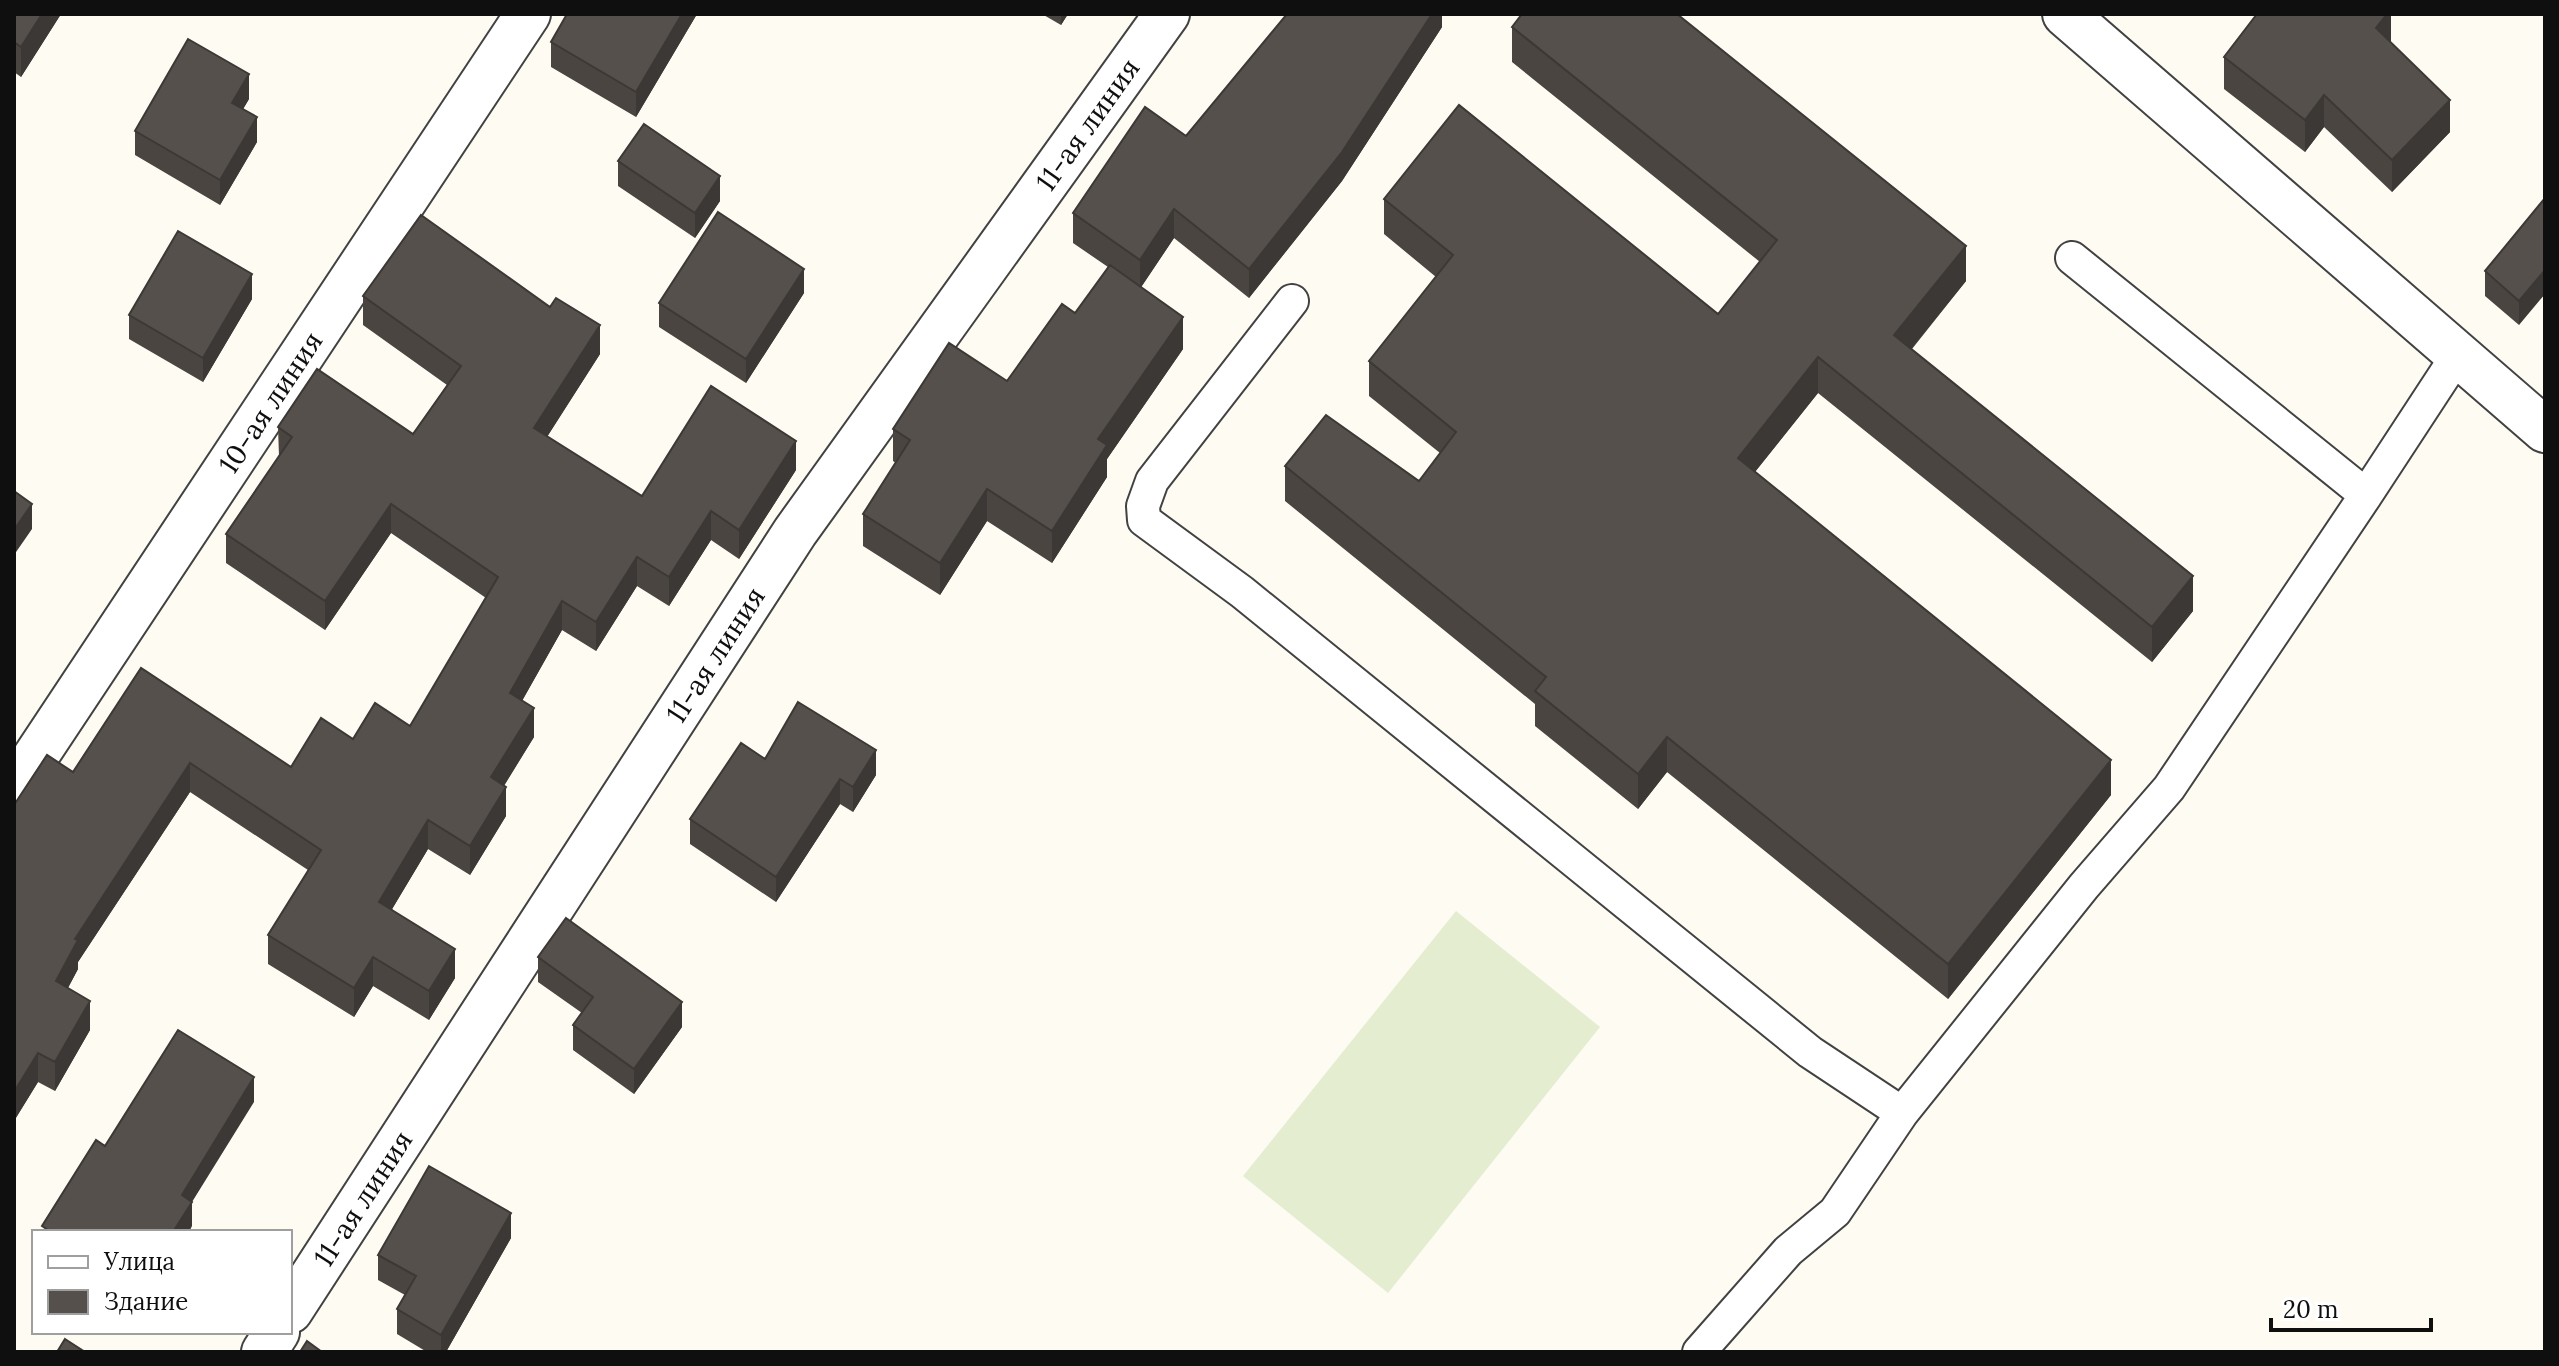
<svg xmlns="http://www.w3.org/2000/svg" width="2559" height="1366" font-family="Lora,serif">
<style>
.pitch{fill:#e4edd0}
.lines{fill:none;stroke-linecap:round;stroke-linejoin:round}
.service-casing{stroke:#424242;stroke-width:36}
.minor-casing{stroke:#424242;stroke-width:48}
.service{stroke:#fff;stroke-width:32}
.minor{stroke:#fff;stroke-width:44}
.wall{fill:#4a4541}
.shaded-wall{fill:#3c3835}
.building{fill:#56504c;stroke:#3c3835;stroke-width:2}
.labels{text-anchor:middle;stroke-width:8;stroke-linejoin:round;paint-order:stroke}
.street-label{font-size:28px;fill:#0f0f0f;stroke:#fff}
</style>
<rect width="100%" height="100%" fill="#fdfbf2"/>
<path class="pitch" d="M 1456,911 L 1600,1027 L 1388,1293 L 1243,1176 Z"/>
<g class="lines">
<g class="service-casing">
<path id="service" d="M 1292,301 L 1152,481 L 1143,506 L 1144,520 L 1242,592 L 1810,1052 L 1902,1113 L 2084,886 L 2169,788 L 2366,495 L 2072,258
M 2366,495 L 2457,356
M 1699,1352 L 1788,1251 L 1835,1212 L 1902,1113"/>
</g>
<g class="minor-casing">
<g id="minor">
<path d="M 2065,14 L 2545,430"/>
<path id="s1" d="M 14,789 L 528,14"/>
<path id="s2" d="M 290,1311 L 795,532 L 1167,14"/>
<path d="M 264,1352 L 277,1332"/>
</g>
</g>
<use href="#service" class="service"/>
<use href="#minor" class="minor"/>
</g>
<path class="wall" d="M 14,14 L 61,14 L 21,77 L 14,72 Z
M 567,14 L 697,14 L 636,117 L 551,67 L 551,42 Z
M 1042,14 L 1068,14 L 1061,25 Z
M 1442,14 L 1442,27 L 1342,181 L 1249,298 L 1174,238 L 1141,287 L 1183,349 L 1107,459 L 1107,477 L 1052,563 L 987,521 L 940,595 L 863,546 L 863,514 L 896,463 L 893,461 L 893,429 L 1007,381 L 1075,313 L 1108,267 L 1073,243 L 1073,213 L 1186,136 Z
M 2391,14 L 2390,42 L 2450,132 L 2392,192 L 2324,127 L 2305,152 L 2224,89 L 2224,57 Z
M 1512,27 L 1966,281 L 1912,349 L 2193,611 L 2152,662 L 1818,393 L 1755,472 L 2111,795 L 1948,999 L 1667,772 L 1638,809 L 1535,726 L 1535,704 L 1285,501 L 1285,466 L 1419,481 L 1440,453 L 1369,396 L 1369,361 L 1436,277 L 1384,234 L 1384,199 L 1718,314 L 1760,262 L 1512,62 Z
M 249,99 L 243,109 L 257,142 L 220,205 L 135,155 L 135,131 Z
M 618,161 L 720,201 L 695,238 L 618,186 Z
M 2545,198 L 2519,325 L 2485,296 L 2485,271 Z
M 804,293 L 746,383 L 659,327 L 659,303 Z
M 363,296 L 600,354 L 547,437 L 642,496 L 796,470 L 739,559 L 711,540 L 669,606 L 637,586 L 596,651 L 562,630 L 522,701 L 534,737 L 504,786 L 506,816 L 470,875 L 428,849 L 392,909 L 455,978 L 429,1020 L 373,986 L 354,1017 L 268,964 L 268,935 L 308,870 L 190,792 L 78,962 L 78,969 L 68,988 L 90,1030 L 55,1091 L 38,1082 L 14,1121 L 14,805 L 73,772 L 141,668 L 291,767 L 353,739 L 410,726 L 486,598 L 391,533 L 325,630 L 226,563 L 226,534 L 279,456 L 278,427 L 413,434 L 447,385 L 363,325 Z
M 252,299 L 203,382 L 129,339 L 129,315 Z
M 765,759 L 876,775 L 853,812 L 840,804 L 776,902 L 690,844 L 690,819 Z
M 538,957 L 682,1027 L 634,1094 L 573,1050 L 573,1025 L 582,1013 L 538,982 Z
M 511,1238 L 446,1352 L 427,1352 L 397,1334 L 397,1309 L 405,1295 L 378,1280 L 378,1255 Z"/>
<path class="shaded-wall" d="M 42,14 L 61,14 L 21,77 L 21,47 Z
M 682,14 L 697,14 L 636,117 L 636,92 Z
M 1061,14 L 1068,14 L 1061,25 Z
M 1432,14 L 1442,14 L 1442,27 L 1342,181 L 1249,298 L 1249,269 Z
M 2387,14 L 2391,14 L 2391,41 L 2376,60 L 2376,28 Z
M 249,74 L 249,99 L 232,128 L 232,103 Z
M 2324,95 L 2324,127 L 2305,152 L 2305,120 Z
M 2450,100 L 2450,132 L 2392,192 L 2392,160 Z
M 257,117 L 257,142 L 220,205 L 220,180 Z
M 720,176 L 720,201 L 695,238 L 695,213 Z
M 1174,209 L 1174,238 L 1140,289 L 1140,260 Z
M 1966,246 L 1966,281 L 1894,370 L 1894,335 Z
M 804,269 L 804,293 L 746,383 L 746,359 Z
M 2545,270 L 2545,294 L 2519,325 L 2519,301 Z
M 252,274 L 252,299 L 203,382 L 203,358 Z
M 1183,317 L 1183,349 L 1107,459 L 1107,477 L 1052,563 L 1052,531 L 1098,439 Z
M 600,325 L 600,354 L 534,457 L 534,428 Z
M 1818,357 L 1818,393 L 1738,493 L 1738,458 Z
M 796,441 L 796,470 L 739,559 L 739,530 Z
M 987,489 L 987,521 L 940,595 L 940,563 Z
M 32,504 L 32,529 L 14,555 L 14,530 Z
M 391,504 L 391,533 L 325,630 L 325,601 Z
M 711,511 L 711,540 L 669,606 L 669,577 Z
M 637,557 L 637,586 L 596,651 L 596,622 Z
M 2193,576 L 2193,611 L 2152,662 L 2152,627 Z
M 562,601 L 562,630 L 510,722 L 510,693 Z
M 534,708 L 534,737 L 491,806 L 491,777 Z
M 1667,737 L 1667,772 L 1638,809 L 1638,774 Z
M 876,750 L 876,775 L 853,812 L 853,787 Z
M 2111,760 L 2111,795 L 1948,999 L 1948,964 Z
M 190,763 L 190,792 L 78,962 L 78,969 L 56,1010 L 56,981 L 75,939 Z
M 840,779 L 840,804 L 776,902 L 776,877 Z
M 506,787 L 506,816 L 470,875 L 470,846 Z
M 428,820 L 428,849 L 379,931 L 379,902 Z
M 455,949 L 455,978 L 429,1020 L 429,991 Z
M 373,957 L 373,986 L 354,1017 L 354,988 Z
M 90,1001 L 90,1030 L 55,1091 L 55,1062 Z
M 682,1002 L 682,1027 L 634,1094 L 634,1069 Z
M 38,1053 L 38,1082 L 14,1121 L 14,1092 Z
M 254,1077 L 254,1102 L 192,1202 L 192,1226 L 189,1232 L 173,1232 L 182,1195 Z
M 511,1213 L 511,1238 L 446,1352 L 441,1352 L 441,1335 Z"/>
<path class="building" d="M 14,14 L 42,14 L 21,47 L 14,42 Z
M 567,14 L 682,14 L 636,92 L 551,42 Z
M 1287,14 L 1432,14 L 1342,152 L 1249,269 L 1174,209 L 1140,260 L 1073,213 L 1145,107 L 1186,136 Z
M 1522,14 L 1677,14 L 1966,246 L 1894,335 L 2193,576 L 2152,627 L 1818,357 L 1738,458 L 2111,760 L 1948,964 L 1667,737 L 1638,774 L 1535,691 L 1546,677 L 1285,466 L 1326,415 L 1419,481 L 1456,432 L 1369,361 L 1453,255 L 1384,199 L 1459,105 L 1718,314 L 1777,240 L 1512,27 Z
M 2257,14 L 2387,14 L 2376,28 L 2450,100 L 2392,160 L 2324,95 L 2305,120 L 2224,57 Z
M 188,39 L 249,74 L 232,103 L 257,117 L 220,180 L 135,131 Z
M 644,124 L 720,176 L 695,213 L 618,161 Z
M 2545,198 L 2545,270 L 2519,301 L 2485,271 Z
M 718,212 L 804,269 L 746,359 L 659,303 Z
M 421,215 L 550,307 L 556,298 L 600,325 L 534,428 L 642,496 L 711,386 L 796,441 L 739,530 L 711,511 L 669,577 L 637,557 L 596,622 L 562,601 L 510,693 L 534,708 L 491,777 L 506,787 L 470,846 L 428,820 L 379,902 L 455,949 L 429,991 L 373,957 L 354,988 L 268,935 L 321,850 L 190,763 L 75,939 L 78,940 L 56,981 L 90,1001 L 55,1062 L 38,1053 L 14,1092 L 14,805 L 47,755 L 73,772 L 141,668 L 291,767 L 321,718 L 353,739 L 375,703 L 410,726 L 498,577 L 391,504 L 325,601 L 226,534 L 292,437 L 278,427 L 317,369 L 413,434 L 461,366 L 363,296 Z
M 178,231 L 252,274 L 203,358 L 129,315 Z
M 1110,265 L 1183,317 L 1098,439 L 1107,445 L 1052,531 L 987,489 L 940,563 L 863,514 L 910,440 L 893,429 L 949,343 L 1007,381 L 1062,304 L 1075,313 Z
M 14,491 L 32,504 L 14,530 Z
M 798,702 L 876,750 L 853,787 L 840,779 L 776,877 L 690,819 L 741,743 L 765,759 Z
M 566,918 L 682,1002 L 634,1069 L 573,1025 L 593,997 L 538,957 Z
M 178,1030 L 254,1077 L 182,1195 L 192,1202 L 173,1232 L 51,1232 L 42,1226 L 96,1140 L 105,1146 Z
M 429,1166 L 511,1213 L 441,1335 L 397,1309 L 416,1276 L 378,1255 Z
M 65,1339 L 85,1352 L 57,1352 Z
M 307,1341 L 322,1352 L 300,1352 Z"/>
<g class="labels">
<g class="street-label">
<text dy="10" stroke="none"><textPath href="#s2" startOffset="1430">11-ая линия</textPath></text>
<text dy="10" stroke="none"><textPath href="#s1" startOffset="464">10-ая линия</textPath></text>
<text dy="10" stroke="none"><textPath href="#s2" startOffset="782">11-ая линия</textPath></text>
<text dy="10" stroke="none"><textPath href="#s2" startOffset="134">11-ая линия</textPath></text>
</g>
</g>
<rect width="2559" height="1366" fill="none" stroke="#0f0f0f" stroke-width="32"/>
<rect x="32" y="1230" width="260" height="104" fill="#ffffff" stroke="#9f9f9f" stroke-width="2"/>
<rect x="48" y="1256" width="40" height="12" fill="#ffffff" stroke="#9f9f9f" stroke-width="2"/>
<text x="104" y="1270" font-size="24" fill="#0f0f0f">Улица</text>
<rect x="48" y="1290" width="40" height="24" fill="#56504c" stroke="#9f9f9f" stroke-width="2"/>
<text x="104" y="1310" font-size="24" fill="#0f0f0f">Здание</text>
<path d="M2271 1318v12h160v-12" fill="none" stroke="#0f0f0f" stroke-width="4"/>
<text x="2283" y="1318" font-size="24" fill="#0f0f0f" stroke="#ffffff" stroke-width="6" paint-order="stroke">20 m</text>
</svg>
